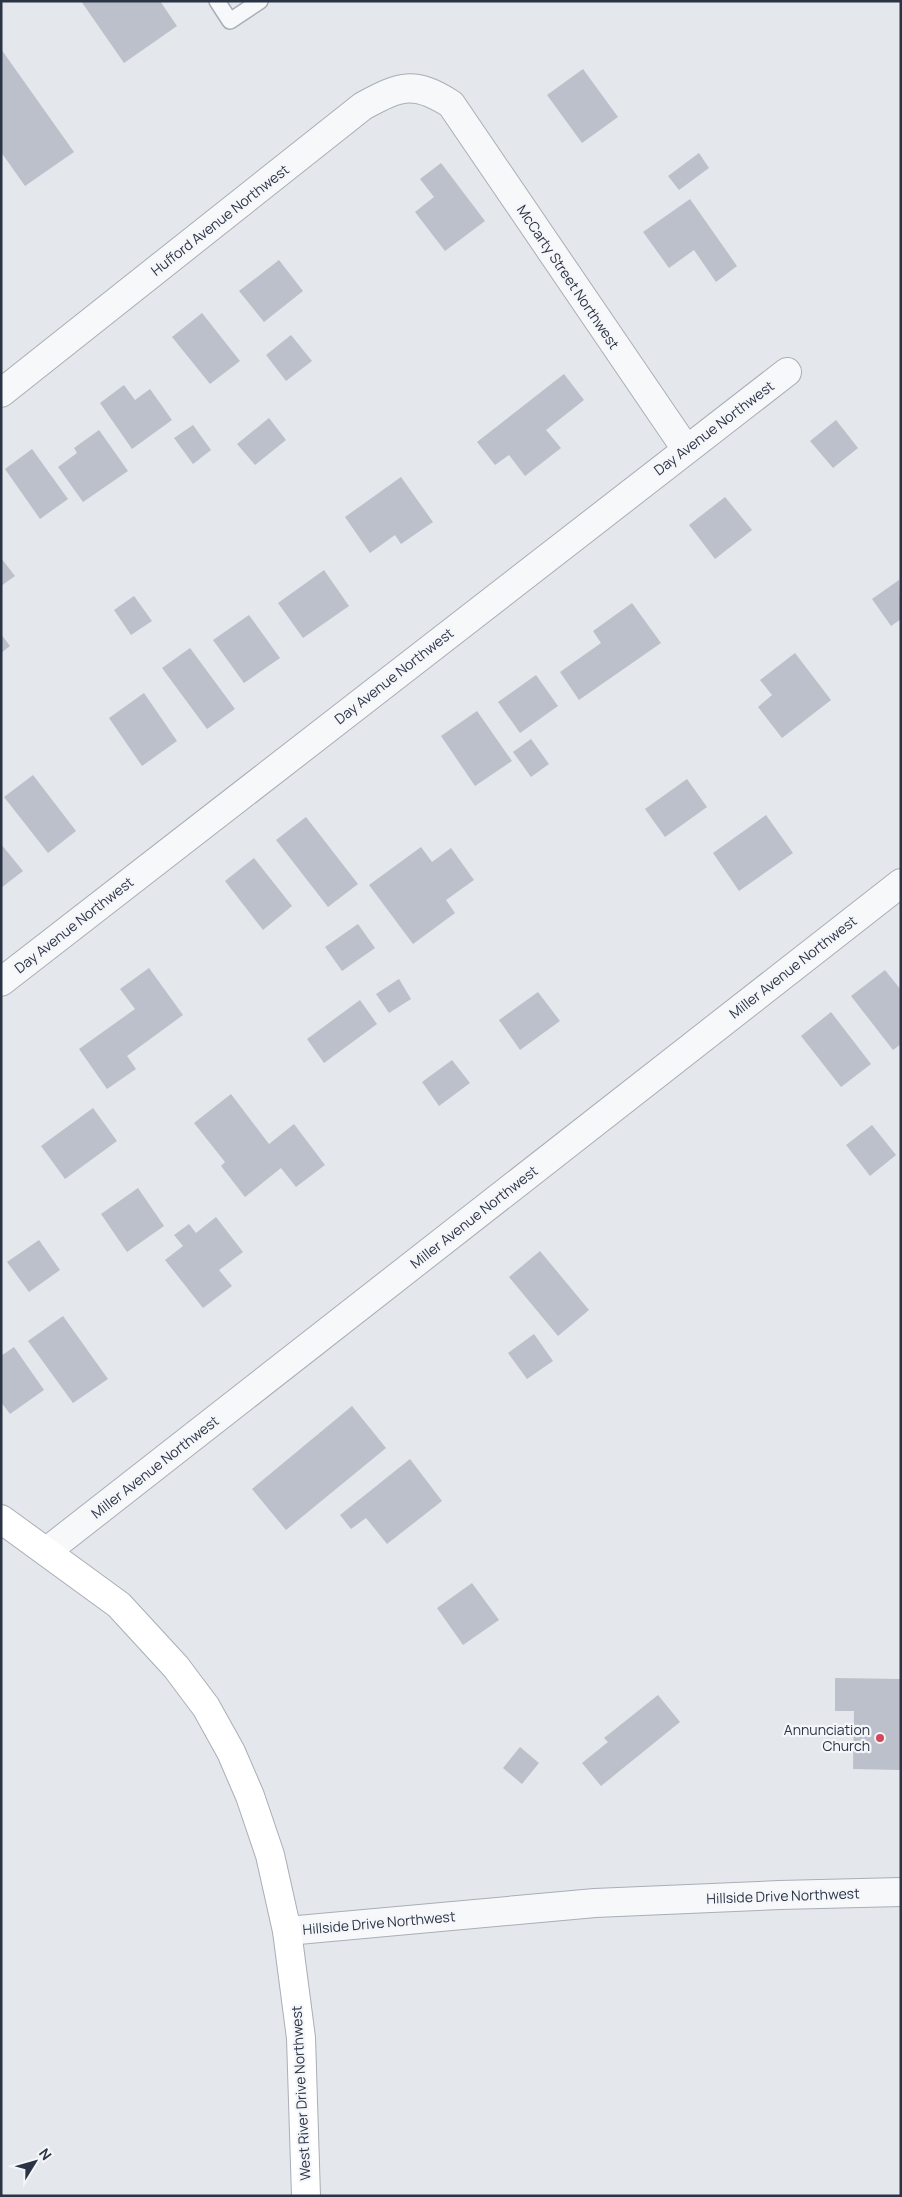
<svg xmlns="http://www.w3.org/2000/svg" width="902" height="2197" font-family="Manrope,sans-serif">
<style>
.building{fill:#bbc0ca}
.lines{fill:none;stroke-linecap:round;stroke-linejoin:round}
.lane-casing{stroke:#a9aeb7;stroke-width:18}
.street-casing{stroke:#a9aeb7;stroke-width:30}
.secondary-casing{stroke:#a9aeb7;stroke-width:30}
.lane{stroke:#f7f8fa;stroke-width:15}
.street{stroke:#f7f8fa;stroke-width:28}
.secondary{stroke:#fff;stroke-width:28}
.poi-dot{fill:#d1495b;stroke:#f4f6f9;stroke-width:2}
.labels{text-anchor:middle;stroke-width:4.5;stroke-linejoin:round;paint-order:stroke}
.street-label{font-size:14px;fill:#2b3445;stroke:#f4f6f9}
.poi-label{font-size:14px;fill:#2b3445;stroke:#f4f6f9;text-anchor:end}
</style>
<rect width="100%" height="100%" fill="#e4e7ec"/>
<path class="building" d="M 81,1 L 160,1 L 177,26 L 124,63 Z
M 1,49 L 74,152 L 25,186 L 1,152 Z
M 583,69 L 618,117 L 582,143 L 547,95 Z
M 699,153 L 709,168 L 679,190 L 668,176 Z
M 441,163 L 485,221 L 445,251 L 415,212 L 434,197 L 420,179 Z
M 690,199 L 737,266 L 716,282 L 694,250 L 669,268 L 643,232 Z
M 279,260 L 303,291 L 264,322 L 239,291 Z
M 202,313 L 240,361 L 210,384 L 172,337 Z
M 291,335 L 312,361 L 286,381 L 266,355 Z
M 564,374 L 584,400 L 546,430 L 561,448 L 525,476 L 509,455 L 495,465 L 477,442 Z
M 124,385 L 135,400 L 150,389 L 172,420 L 132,449 L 100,403 Z
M 269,418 L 286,440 L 255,465 L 237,444 Z
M 836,420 L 858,448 L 833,468 L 810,441 Z
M 193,425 L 211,450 L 193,464 L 174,438 Z
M 99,430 L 128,471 L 83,502 L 58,467 L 77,453 L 74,448 Z
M 32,449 L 68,499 L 40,519 L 5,469 Z
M 401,477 L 433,522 L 401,544 L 395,535 L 370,553 L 345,517 Z
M 725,497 L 752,530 L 715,559 L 689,525 Z
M 1,558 L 15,576 L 1,586 Z
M 324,570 L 349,606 L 303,638 L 278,603 Z
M 899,580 L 901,619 L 891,626 L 872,599 Z
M 134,596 L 152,621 L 131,635 L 114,610 Z
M 632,603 L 661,643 L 579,700 L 560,672 L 601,643 L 593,631 Z
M 249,615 L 280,658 L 244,683 L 213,640 Z
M 1,634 L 10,646 L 1,653 Z
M 190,648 L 235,709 L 207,729 L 162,668 Z
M 795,653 L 831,700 L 782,738 L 758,707 L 772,695 L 760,680 Z
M 536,675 L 558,706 L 520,733 L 498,702 Z
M 144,693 L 177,741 L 142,766 L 109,718 Z
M 477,711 L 512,761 L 475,786 L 441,736 Z
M 531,739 L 549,764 L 531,777 L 513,752 Z
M 33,775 L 76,831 L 48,853 L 4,797 Z
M 687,779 L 707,807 L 665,837 L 645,809 Z
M 766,815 L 793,853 L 739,891 L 713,853 Z
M 306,817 L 358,884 L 328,907 L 276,840 Z
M 1,844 L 23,871 L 1,888 Z
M 421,847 L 432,862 L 451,848 L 474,880 L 446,900 L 455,913 L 413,944 L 369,885 Z
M 254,858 L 292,906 L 263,930 L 225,881 Z
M 358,924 L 375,948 L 342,971 L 325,947 Z
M 149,968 L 183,1015 L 127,1056 L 136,1069 L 107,1089 L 79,1049 L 135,1009 L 120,989 Z
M 885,970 L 901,990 L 901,1044 L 893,1050 L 851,996 Z
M 399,979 L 411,999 L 389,1013 L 376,994 Z
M 538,992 L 560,1021 L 520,1050 L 499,1020 Z
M 360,1000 L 377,1024 L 324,1063 L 307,1039 Z
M 831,1012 L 871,1064 L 841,1087 L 801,1036 Z
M 452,1060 L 470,1083 L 439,1106 L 422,1082 Z
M 231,1094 L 269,1144 L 294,1124 L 325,1165 L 296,1187 L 281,1168 L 245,1197 L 221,1166 L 225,1162 L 194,1123 Z
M 93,1108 L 117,1141 L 65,1179 L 41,1146 Z
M 872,1125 L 896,1155 L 870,1176 L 846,1145 Z
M 138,1188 L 164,1226 L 127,1252 L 101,1214 Z
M 216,1217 L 243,1252 L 219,1270 L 232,1286 L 203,1308 L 165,1260 L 183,1246 L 174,1235 L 189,1224 L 196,1233 Z
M 39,1240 L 60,1270 L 29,1292 L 7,1262 Z
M 540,1251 L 589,1310 L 558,1336 L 509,1277 Z
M 63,1316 L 108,1379 L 73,1403 L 28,1341 Z
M 534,1334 L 553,1361 L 527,1379 L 508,1353 Z
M 14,1347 L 44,1390 L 10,1414 L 1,1402 L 1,1356 Z
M 352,1406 L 386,1448 L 286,1530 L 252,1489 Z
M 410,1459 L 442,1501 L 387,1544 L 366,1518 L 351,1529 L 340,1515 Z
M 472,1583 L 499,1620 L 463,1645 L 437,1608 Z
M 835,1678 L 901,1679 L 901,1770 L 853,1769 L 854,1711 L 835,1711 Z
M 658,1695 L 680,1722 L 601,1786 L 582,1763 L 608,1742 L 604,1738 Z
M 520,1747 L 539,1763 L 522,1784 L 503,1768 Z"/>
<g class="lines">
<g class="lane-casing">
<path id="lane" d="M 217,1 L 230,21 L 260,1"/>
</g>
<g class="street-casing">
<path id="street" d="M 1,393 L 363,106 C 400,86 414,80 451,104 L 686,449
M 1,982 L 787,372
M 47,1551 L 901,883
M 287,1931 L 595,1903 L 780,1895 L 901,1892"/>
</g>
<g class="secondary-casing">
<path id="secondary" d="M 1,1519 L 119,1605 L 176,1667 L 206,1707 L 231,1752 L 250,1796 L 270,1855 L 287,1931 L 301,2038 L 306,2196"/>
</g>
<use href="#lane" class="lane"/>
<use href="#street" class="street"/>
<use href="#secondary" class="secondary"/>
</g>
<circle class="poi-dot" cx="880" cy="1738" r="5"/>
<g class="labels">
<g class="street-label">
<text transform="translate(220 220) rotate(-38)" y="5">Hufford Avenue Northwest</text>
<text transform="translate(568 277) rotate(56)" y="5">McCarty Street Northwest</text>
<text transform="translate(714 428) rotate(-37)" y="5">Day Avenue Northwest</text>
<text transform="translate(394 676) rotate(-38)" y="5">Day Avenue Northwest</text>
<text transform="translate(74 925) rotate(-38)" y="5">Day Avenue Northwest</text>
<text transform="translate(793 967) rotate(-38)" y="5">Miller Avenue Northwest</text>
<text transform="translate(474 1217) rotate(-38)" y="5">Miller Avenue Northwest</text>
<text transform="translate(155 1467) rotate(-38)" y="5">Miller Avenue Northwest</text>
<text transform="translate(783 1896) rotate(-2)" y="5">Hillside Drive Northwest</text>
<text transform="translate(379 1923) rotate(-5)" y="5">Hillside Drive Northwest</text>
<text transform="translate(301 2093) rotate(-93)" y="5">West River Drive Northwest</text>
</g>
<g class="poi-label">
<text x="870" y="1735">Annunciation<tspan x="870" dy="16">Church</tspan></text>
</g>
</g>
<rect width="902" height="2197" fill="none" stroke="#2b3445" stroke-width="5"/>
<g transform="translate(35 2162) rotate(53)" stroke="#f4f6f9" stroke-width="4" paint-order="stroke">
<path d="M0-4L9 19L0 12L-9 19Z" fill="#2b3445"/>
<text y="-8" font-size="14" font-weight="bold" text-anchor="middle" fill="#2b3445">N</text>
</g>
</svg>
